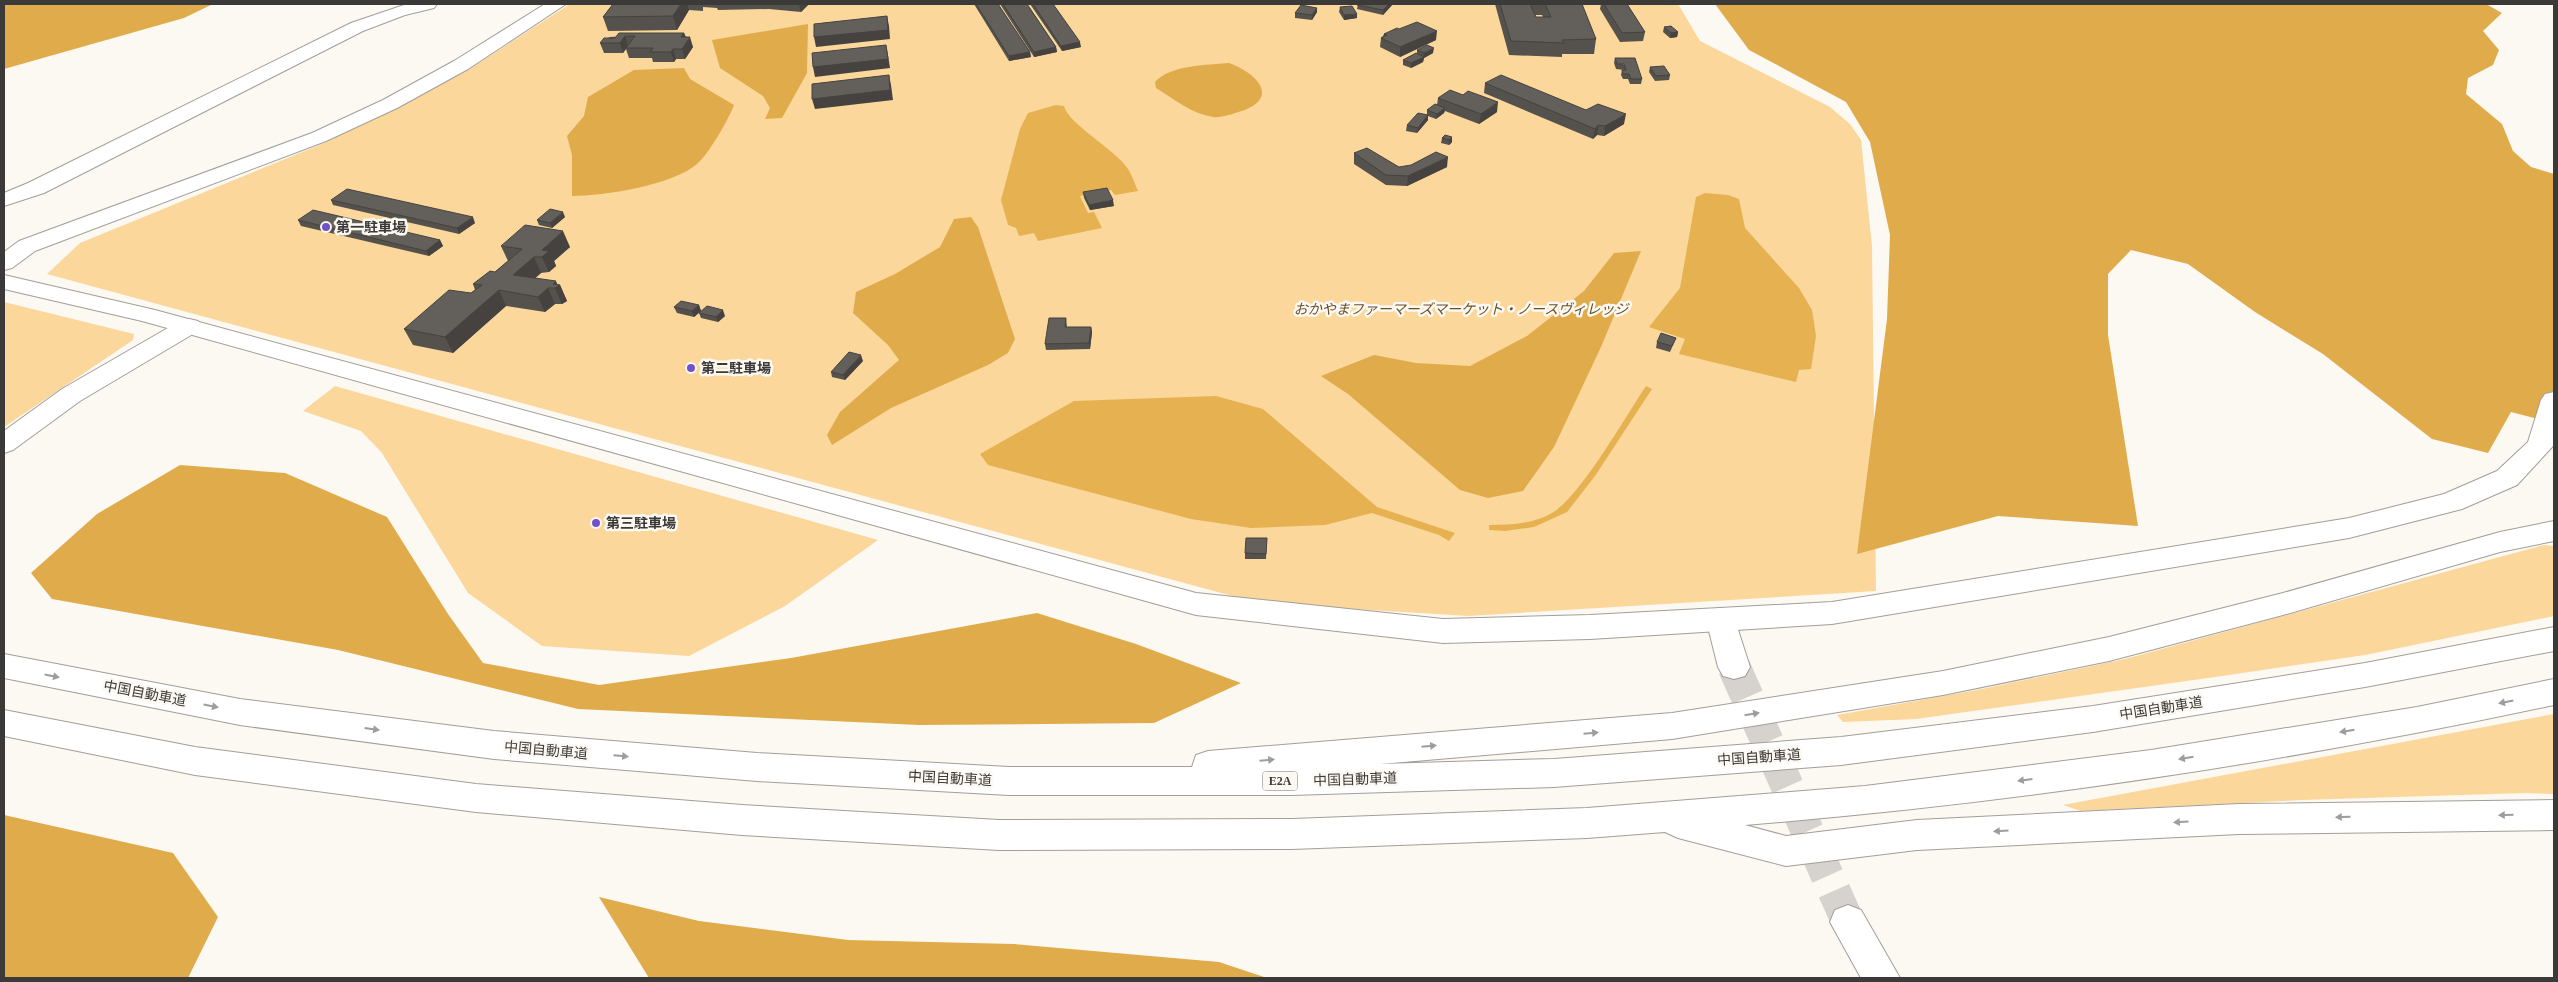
<svg xmlns="http://www.w3.org/2000/svg" width="2558" height="982" font-family="'Times New Roman','Noto Sans JP',serif">
<style>
.green{fill:#fbd79b}
.forest{fill:#e0ac4b}
.water{fill:#e5b151}
.lines{fill:none;stroke-linecap:round;stroke-linejoin:round}
.street-tunnel{stroke:#d6d2cd;stroke-width:33;stroke-dasharray:33 16;stroke-linecap:butt}
.street-casing{stroke:#a29e99;stroke-width:2}
.secondary-casing{stroke:#a29e99;stroke-width:2}
.highway-casing{stroke:#a29e99;stroke-width:2}
.street{fill:#fff;fill-rule:evenodd}
.secondary{fill:#fff;fill-rule:evenodd}
.highway{fill:#fff;fill-rule:evenodd}
.wall{fill:#55524d;fill-rule:evenodd}
.shaded-wall{fill:#45423f}
.building{fill:#635f5a;stroke:#45423f}
.oneway{fill:#9e9c9c}
.poi-dot{fill:#6f52cb;stroke:#fcf8f2;stroke-width:2}
.labels{text-anchor:middle;stroke-width:5;stroke-linejoin:round;paint-order:stroke}
.shield{fill:#fcf8f2;stroke:#767370;stroke-width:1}
.shield-label{font-size:12px;font-weight:bold;fill:#3c3a38}
.poi-label{font-size:14px;font-weight:bold;fill:#3c3a38;stroke:#fcf8f2;text-anchor:start}
.park-label{font-size:14px;font-style:italic;fill:#675029;stroke:#fcf8f2}
.street-label{font-size:14px;fill:#3c3a38;stroke:#fcf8f2}
</style>
<rect width="100%" height="100%" fill="#fcf8f2"/>
<path class="green" d="M 570,4 L 1678,4 L 1700,41 L 1830,107 L 1850,124 L 1861,140 L 1872,246 L 1876,591 L 1469,616 L 1353,609 L 1236,597 L 47,274 L 80,243 L 322,144 L 466,71 Z
M 4,302 L 134,334 L 133,340 L 4,427 Z
M 335,386 L 878,540 L 785,606 L 689,656 L 542,646 L 468,593 L 382,453 L 361,431 L 303,411 Z
M 2544,545 L 2554,546 L 2554,616 L 2365,655 L 2222,676 L 1916,719 L 1843,722 L 1837,715 L 1977,690 L 2125,659 Z
M 2554,714 L 2554,794 L 2525,793 L 2302,800 L 2081,811 L 2063,805 Z"/>
<path class="forest" d="M 4,4 L 213,4 L 184,18 L 4,69 Z
M 1715,4 L 2486,4 L 2502,13 L 2483,31 L 2499,50 L 2493,65 L 2468,78 L 2466,94 L 2502,124 L 2513,151 L 2531,167 L 2554,174 L 2554,423 L 2511,412 L 2488,453 L 2432,439 L 2323,354 L 2255,312 L 2188,264 L 2131,250 L 2108,274 L 2108,335 L 2138,526 L 1998,516 L 1857,554 L 1887,319 L 1890,235 L 1870,142 L 1846,102 L 1749,50 Z
M 808,24 L 807,73 L 782,118 L 765,119 L 770,108 L 763,96 L 720,68 L 712,40 Z
M 1229,63 C 1261,75 1281,101 1235,113 C 1229,115 1220,118 1213,117 C 1192,114 1174,99 1156,88 L 1155,82 C 1170,65 1207,65 1229,63 Z
M 684,68 L 690,79 L 734,105 C 729,119 708,155 697,164 C 673,185 604,196 572,196 L 572,155 L 567,136 L 584,116 L 588,97 L 634,70 Z
M 971,217 L 978,227 L 1015,339 L 1008,353 L 988,365 L 891,408 L 832,445 L 827,435 L 840,412 L 899,360 L 888,345 L 853,313 L 856,292 L 895,274 L 940,247 L 954,219 Z
M 1641,251 L 1601,347 L 1554,447 L 1523,491 L 1488,498 L 1460,490 L 1348,394 L 1321,376 L 1374,355 L 1416,363 L 1470,366 L 1527,336 L 1584,291 L 1614,253 Z
M 180,465 L 285,473 L 387,517 L 448,614 L 483,663 L 599,685 L 791,658 L 1037,613 L 1136,644 L 1241,683 L 1154,723 L 919,725 L 578,709 L 338,650 L 52,599 L 31,573 L 97,514 Z
M 4,815 L 173,853 L 218,917 L 188,978 L 4,978 Z
M 599,897 L 699,921 L 848,940 L 1014,944 L 1219,962 L 1267,978 L 649,978 Z"/>
<path class="water" d="M 1056,105 L 1064,106 C 1068,124 1115,149 1128,169 C 1132,175 1135,184 1138,191 L 1115,195 L 1111,190 L 1080,196 L 1088,213 L 1094,212 L 1102,228 L 1038,241 L 1034,233 L 1019,236 L 1016,228 L 1008,225 L 1001,200 L 1020,129 L 1028,113 Z
M 1705,193 L 1728,195 L 1739,199 L 1745,228 L 1799,288 L 1812,310 L 1816,336 L 1811,369 L 1799,370 L 1796,382 L 1679,354 L 1685,339 L 1649,327 L 1680,288 L 1696,197 Z
M 1646,386 L 1652,389 L 1595,476 L 1567,512 L 1534,527 L 1505,531 L 1489,530 L 1489,525 C 1510,525 1533,524 1552,513 C 1580,497 1626,416 1646,386 Z
M 1216,396 L 1263,409 L 1377,507 L 1455,533 L 1449,541 L 1439,535 L 1372,513 L 1325,525 L 1251,528 L 1191,519 L 988,465 L 980,454 L 1074,401 Z"/>
<g class="lines">
<path class="street-tunnel" d="M 1734,667 L 1848,922"/>
<g class="street-casing">
<path id="street" d="M 407,4 L 437,4 L 434,8 L 405,15 L 363,31 L 44,193 L 4,206 L 4,193 L 28,183 L 351,23 Z
M 189,319 L 198,321 L 201,326 L 198,331 L 80,401 L 13,450 L 4,453 L 4,431 L 62,389 L 180,321 Z
M 1721,608 L 1732,611 L 1750,667 L 1745,676 L 1734,679 L 1723,676 L 1718,667 L 1706,619 L 1710,611 Z
M 1848,905 L 1861,910 L 1900,978 L 1861,978 L 1830,922 L 1835,910 Z"/>
</g>
<g class="secondary-casing">
<path id="secondary" d="M 545,4 L 566,4 L 468,69 L 397,108 L 326,141 L 35,251 L 12,268 L 4,270 L 4,252 L 19,241 L 312,133 L 383,100 L 454,61 Z
M 4,275 L 155,310 L 1196,593 L 1443,619 L 1590,615 L 1832,602 L 2349,518 L 2444,494 L 2497,471 L 2528,442 L 2541,400 L 2545,394 L 2554,392 L 2553,446 L 2517,485 L 2462,509 L 2349,538 L 1832,624 L 1590,639 L 1443,643 L 1196,615 L 142,321 L 4,289 Z"/>
</g>
<g class="highway-casing">
<path id="highway" d="M 2554,521 L 2554,541 L 2500,552 L 2283,615 L 2109,661 L 1943,695 L 1672,739 L 1380,764 L 1554,759 L 1841,737 L 2093,706 L 2365,663 L 2554,627 L 2554,651 L 2365,687 L 2093,732 L 1841,765 L 1554,787 L 1291,795 L 1009,795 L 757,781 L 494,759 L 240,725 L 4,678 L 4,654 L 240,699 L 494,731 L 757,753 L 1009,767 L 1192,767 L 1196,755 L 1208,751 L 1672,713 L 1943,671 L 2109,637 L 2283,593 L 2500,532 Z
M 2554,679 L 2554,705 C 2288,762 2016,803 1745,825 L 1786,836 L 1917,820 L 2239,804 L 2554,800 L 2554,830 L 2239,834 L 1917,850 L 1786,866 L 1678,838 L 1665,832 L 1587,838 L 1292,849 L 999,850 L 742,835 L 476,812 L 195,775 L 4,736 L 4,710 L 195,747 L 476,784 L 742,805 L 999,820 L 1292,819 L 1587,808 L 1865,786 L 2151,750 L 2417,707 Z"/>
</g>
<use href="#street" class="street"/>
<use href="#secondary" class="secondary"/>
<use href="#highway" class="highway"/>
</g>
<path class="wall" d="M 613,4 L 809,4 L 801,12 L 769,9 L 718,10 L 717,8 L 703,7 L 703,11 L 689,10 L 677,30 L 608,31 L 603,17 Z
M 974,4 L 998,4 L 1030,52 L 1031,57 L 1009,61 Z
M 1000,4 L 1027,4 L 1056,47 L 1057,52 L 1034,57 Z
M 1030,4 L 1053,4 L 1081,47 L 1062,51 Z
M 1358,4 L 1393,4 L 1383,15 L 1357,9 Z
M 1495,4 L 1582,4 L 1596,39 L 1594,54 L 1562,54 L 1562,57 L 1509,55 ZM 1535,15 L 1542,15 L 1543,17 L 1536,17 Z
M 1601,4 L 1627,4 L 1645,32 L 1643,41 L 1620,42 L 1600,9 Z
M 1340,7 L 1357,18 L 1344,20 L 1339,12 Z
M 1317,8 L 1317,12 L 1312,20 L 1295,18 L 1295,13 Z
M 1664,27 L 1678,32 L 1677,37 L 1670,38 L 1663,32 Z
M 1399,29 L 1436,40 L 1400,57 L 1380,47 L 1381,38 L 1383,36 L 1384,34 Z
M 684,33 L 686,37 L 693,47 L 685,59 L 676,59 L 674,62 L 653,62 L 652,58 L 629,58 L 626,49 L 623,53 L 604,53 L 600,43 L 610,37 Z
M 1417,50 L 1433,53 L 1424,58 L 1423,62 L 1411,68 L 1403,65 L 1403,60 L 1417,54 Z
M 1615,58 L 1642,79 L 1641,84 L 1630,84 L 1628,79 L 1623,79 L 1621,75 L 1622,70 L 1624,70 L 1616,69 L 1614,63 Z
M 1650,67 L 1670,75 L 1669,80 L 1655,81 L 1649,72 Z
M 1485,83 L 1586,110 L 1624,124 L 1604,136 L 1597,135 L 1593,139 L 1484,93 Z
M 1438,98 L 1497,112 L 1479,124 L 1445,111 L 1444,113 L 1436,119 L 1428,116 L 1428,120 L 1417,133 L 1406,131 L 1407,125 L 1427,115 L 1427,110 L 1437,105 Z
M 1452,137 L 1452,142 L 1449,145 L 1441,143 L 1442,138 Z
M 1354,153 L 1399,167 L 1447,167 L 1407,186 L 1386,185 L 1354,164 Z
M 1083,192 L 1114,206 L 1090,210 L 1084,198 Z
M 331,200 L 475,223 L 459,234 L 333,205 Z
M 565,217 L 552,228 L 539,225 L 537,220 Z
M 298,220 L 440,240 L 443,246 L 429,256 L 301,226 Z
M 501,246 L 570,247 L 554,261 L 556,266 L 549,272 L 541,273 L 535,278 L 560,285 L 567,301 L 562,304 L 555,304 L 545,312 L 506,306 L 453,353 L 413,345 L 404,329 L 471,293 L 475,290 L 473,284 L 495,272 L 508,261 Z
M 699,305 L 701,311 L 694,317 L 677,313 L 674,307 Z
M 699,313 L 725,316 L 718,322 L 701,318 Z
M 1066,318 L 1067,327 L 1091,327 L 1092,332 L 1090,349 L 1046,350 L 1045,344 Z
M 1676,338 L 1674,343 L 1670,352 L 1656,348 L 1657,342 Z
M 863,361 L 845,380 L 832,377 L 831,372 Z
M 1267,538 L 1266,559 L 1245,559 L 1245,553 Z"/>
<path class="shaded-wall" d="M 681,4 L 687,4 L 689,10 L 677,30 L 673,16 Z
M 799,4 L 809,4 L 801,12 Z
M 1389,4 L 1393,4 L 1383,15 L 1383,10 Z
M 1317,8 L 1317,12 L 1312,20 L 1312,15 Z
M 1357,14 L 1357,18 L 1344,20 L 1344,15 Z
M 887,16 L 889,26 L 890,39 L 816,47 L 814,37 Z
M 1437,31 L 1436,40 L 1400,57 L 1400,47 Z
M 1678,32 L 1677,37 L 1670,38 L 1671,33 Z
M 684,33 L 687,42 L 690,37 L 693,47 L 685,59 L 682,49 L 681,37 Z
M 625,36 L 628,46 L 623,53 L 620,43 Z
M 1080,42 L 1081,47 L 1062,51 L 1061,46 Z
M 886,45 L 888,55 L 890,68 L 815,77 L 813,67 Z
M 1056,47 L 1057,52 L 1034,57 L 1034,52 Z
M 1434,48 L 1433,53 L 1424,58 L 1423,62 L 1411,68 L 1411,63 L 1423,57 L 1424,53 Z
M 673,49 L 676,59 L 674,62 L 671,52 Z
M 1030,52 L 1031,57 L 1009,61 L 1009,56 Z
M 889,75 L 891,85 L 893,100 L 815,109 L 812,99 Z
M 1498,102 L 1497,112 L 1479,124 L 1481,114 Z
M 1445,108 L 1444,113 L 1436,119 L 1437,114 Z
M 1626,114 L 1624,124 L 1604,136 L 1605,126 Z
M 1428,115 L 1428,120 L 1417,133 L 1418,128 Z
M 1598,125 L 1597,135 L 1593,139 L 1595,129 Z
M 1452,137 L 1452,142 L 1449,145 L 1449,140 Z
M 1448,157 L 1447,167 L 1407,186 L 1408,176 Z
M 1113,200 L 1114,206 L 1090,210 L 1089,205 Z
M 563,212 L 565,217 L 552,228 L 550,223 Z
M 473,217 L 475,223 L 459,234 L 457,228 Z
M 563,231 L 570,247 L 554,261 L 556,266 L 549,272 L 542,257 L 542,250 Z
M 440,240 L 443,246 L 429,256 L 426,251 Z
M 534,257 L 541,273 L 521,291 L 513,275 Z
M 556,281 L 558,286 L 560,285 L 567,301 L 562,304 L 553,284 Z
M 548,288 L 555,304 L 545,312 L 538,297 Z
M 499,290 L 506,306 L 453,353 L 445,337 Z
M 699,305 L 701,311 L 694,317 L 692,311 Z
M 723,310 L 725,316 L 718,322 L 716,317 Z
M 1091,327 L 1092,332 L 1090,349 L 1089,343 Z
M 861,355 L 863,361 L 845,380 L 843,375 Z"/>
<path class="building" d="M 613,4 L 681,4 L 673,16 L 603,17 Z
M 976,4 L 998,4 L 1030,52 L 1009,56 Z
M 1003,4 L 1027,4 L 1056,47 L 1034,52 Z
M 1033,4 L 1053,4 L 1080,42 L 1061,46 Z
M 1358,4 L 1389,4 L 1383,10 L 1357,5 Z
M 1500,4 L 1530,4 L 1536,17 L 1551,17 L 1545,4 L 1582,4 L 1596,39 L 1562,40 L 1564,43 L 1511,41 Z
M 1604,4 L 1627,4 L 1645,32 L 1622,33 Z
M 1301,5 L 1317,8 L 1312,15 L 1295,13 Z
M 1352,6 L 1357,14 L 1344,15 L 1340,7 Z
M 887,16 L 888,30 L 814,37 L 814,24 Z
M 1417,22 L 1437,31 L 1400,47 L 1381,38 L 1387,35 L 1384,34 L 1397,28 L 1399,29 Z
M 1671,26 L 1678,32 L 1671,33 L 1664,27 Z
M 619,33 L 684,33 L 681,37 L 690,37 L 682,49 L 673,49 L 671,52 L 650,52 L 653,48 L 626,48 L 635,36 L 625,36 L 620,43 L 600,43 L 604,38 L 615,38 Z
M 886,45 L 888,59 L 813,67 L 812,53 Z
M 1427,45 L 1434,48 L 1424,53 L 1417,50 Z
M 1416,53 L 1424,57 L 1411,63 L 1403,60 Z
M 1615,58 L 1635,58 L 1642,79 L 1631,79 L 1629,74 L 1623,74 L 1622,70 L 1626,70 L 1624,64 L 1617,64 Z
M 1664,66 L 1670,75 L 1656,76 L 1650,67 Z
M 889,75 L 890,90 L 812,99 L 812,84 Z
M 1501,75 L 1586,110 L 1598,104 L 1626,114 L 1605,126 L 1598,125 L 1595,129 L 1485,83 Z
M 1450,90 L 1463,95 L 1468,91 L 1498,102 L 1481,114 L 1438,98 Z
M 1435,104 L 1445,108 L 1437,114 L 1427,110 Z
M 1418,113 L 1428,115 L 1418,128 L 1407,125 Z
M 1445,135 L 1452,137 L 1449,140 L 1442,138 Z
M 1367,148 L 1399,167 L 1411,165 L 1436,152 L 1448,157 L 1408,176 L 1386,175 L 1354,153 Z
M 1107,188 L 1113,200 L 1089,205 L 1083,192 Z
M 347,189 L 473,217 L 457,228 L 331,200 Z
M 550,209 L 563,212 L 550,223 L 537,220 Z
M 313,210 L 440,240 L 426,251 L 298,220 Z
M 525,225 L 563,231 L 542,250 L 549,251 L 542,257 L 534,257 L 513,275 L 556,281 L 553,284 L 560,285 L 555,288 L 548,288 L 538,297 L 499,290 L 445,337 L 404,329 L 449,290 L 471,293 L 482,285 L 473,284 L 490,271 L 495,272 L 522,249 L 501,246 Z
M 681,301 L 699,305 L 692,311 L 674,307 Z
M 707,306 L 723,310 L 716,317 L 699,313 Z
M 1049,318 L 1066,318 L 1065,327 L 1091,327 L 1089,343 L 1045,344 Z
M 1661,333 L 1676,338 L 1672,346 L 1657,342 Z
M 849,352 L 861,355 L 843,375 L 831,372 Z
M 1246,538 L 1267,538 L 1266,554 L 1245,553 Z"/>
<defs><path id="oneway-solid" d="M-6-.8H1V-3.2L6.5 0L1 3.2V.8H-6Z" transform="scale(1.25)"/></defs>
<g class="oneway">
<use href="#oneway-solid" transform="translate(52 676) rotate(11)"/>
<use href="#oneway-solid" transform="translate(2506 702) rotate(169)"/>
<use href="#oneway-solid" transform="translate(211 706) rotate(11)"/>
<use href="#oneway-solid" transform="translate(1752 714) rotate(-9)"/>
<use href="#oneway-solid" transform="translate(372 729) rotate(8)"/>
<use href="#oneway-solid" transform="translate(2347 731) rotate(171)"/>
<use href="#oneway-solid" transform="translate(1591 733) rotate(-5)"/>
<use href="#oneway-solid" transform="translate(1429 746) rotate(-5)"/>
<use href="#oneway-solid" transform="translate(621 756) rotate(5)"/>
<use href="#oneway-solid" transform="translate(2186 758) rotate(171)"/>
<use href="#oneway-solid" transform="translate(1267 760) rotate(-5)"/>
<use href="#oneway-solid" transform="translate(2025 780) rotate(173)"/>
<use href="#oneway-solid" transform="translate(2506 815) rotate(179)"/>
<use href="#oneway-solid" transform="translate(2343 817) rotate(179)"/>
<use href="#oneway-solid" transform="translate(2181 822) rotate(177)"/>
<use href="#oneway-solid" transform="translate(2001 831) rotate(177)"/>
</g>
<g class="poi-dot">
<circle cx="326" cy="227" r="5"/>
<circle cx="691" cy="368" r="5"/>
<circle cx="596" cy="523" r="5"/>
</g>
<g class="labels">
<rect class="shield" x="1262.5" y="771.5" width="35" height="19" rx="4"/>
<g class="shield-label">
<text x="1280" y="785">E2A</text>
</g>
<g class="poi-label">
<text x="336" y="232">第一駐車場</text>
<text x="701" y="373">第二駐車場</text>
<text x="606" y="528">第三駐車場</text>
</g>
<g class="park-label">
<text x="1461" y="314">おかやまファーマーズマーケット・ノースヴィレッジ</text>
</g>
<g class="street-label">
<text transform="translate(145 693) rotate(11)" y="5">中国自動車道</text>
<text transform="translate(2161 708) rotate(-9)" y="5">中国自動車道</text>
<text transform="translate(546 750) rotate(5)" y="5">中国自動車道</text>
<text transform="translate(1759 757) rotate(-4)" y="5">中国自動車道</text>
<text transform="translate(950 778) rotate(3)" y="5">中国自動車道</text>
<text transform="translate(1355 779) rotate(-2)" y="5">中国自動車道</text>
</g>
</g>
<rect width="2558" height="982" fill="none" stroke="#3c3a38" stroke-width="10"/>
</svg>
